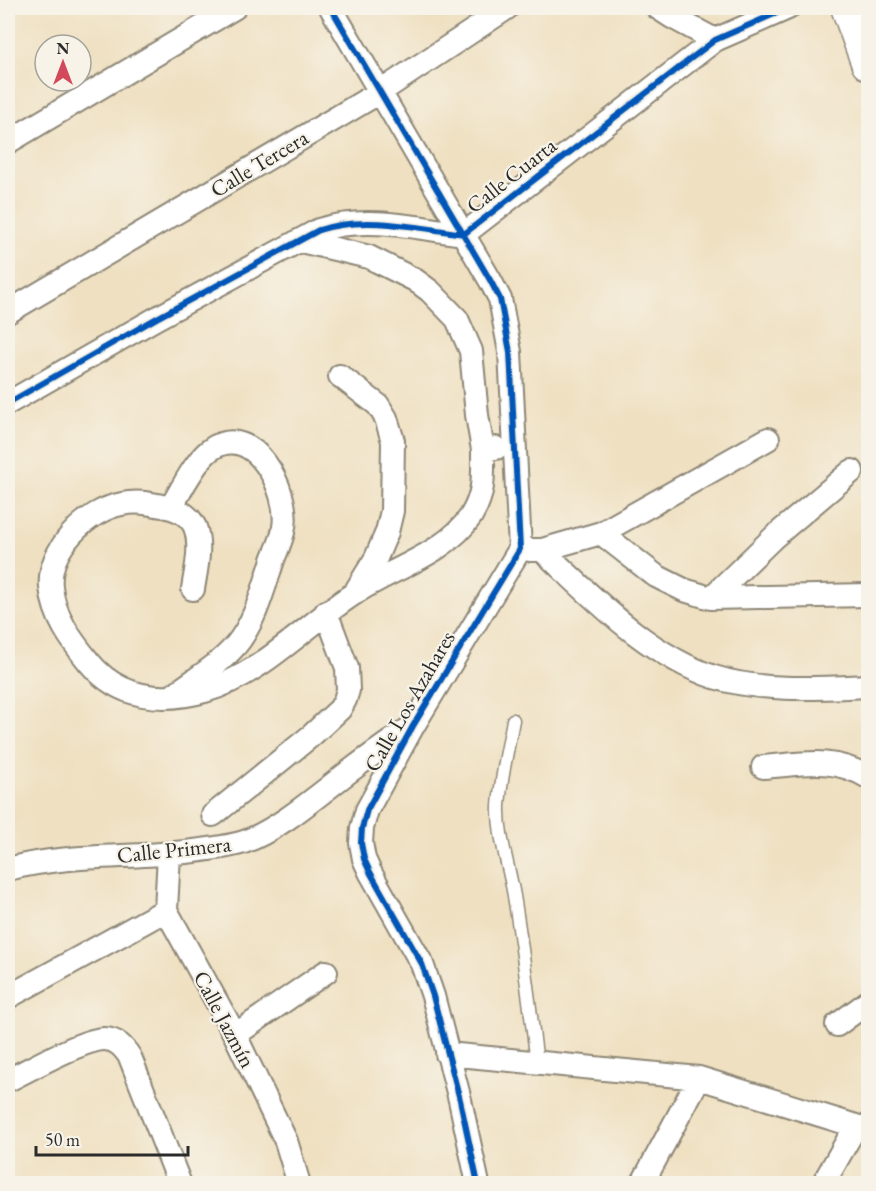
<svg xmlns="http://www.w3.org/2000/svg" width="876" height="1191" font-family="'EB Garamond',serif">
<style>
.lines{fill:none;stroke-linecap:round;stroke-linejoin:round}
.lane-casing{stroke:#8d8676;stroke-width:15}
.street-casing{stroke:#8d8676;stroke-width:26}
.primary-casing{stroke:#8d8676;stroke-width:36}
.lane{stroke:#fff;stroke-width:12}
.street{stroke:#fff;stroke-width:22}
.primary{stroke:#fff;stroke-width:33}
.cycleway-casing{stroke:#f7f3e8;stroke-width:10}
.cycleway{stroke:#0057b8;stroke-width:6}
.labels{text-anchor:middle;stroke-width:4.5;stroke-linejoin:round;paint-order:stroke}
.street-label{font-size:22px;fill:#2b2b2b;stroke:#f7f3e8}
</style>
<rect width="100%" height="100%" fill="#f7f3e8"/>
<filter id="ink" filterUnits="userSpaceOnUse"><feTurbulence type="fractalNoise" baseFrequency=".0167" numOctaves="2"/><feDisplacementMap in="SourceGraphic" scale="12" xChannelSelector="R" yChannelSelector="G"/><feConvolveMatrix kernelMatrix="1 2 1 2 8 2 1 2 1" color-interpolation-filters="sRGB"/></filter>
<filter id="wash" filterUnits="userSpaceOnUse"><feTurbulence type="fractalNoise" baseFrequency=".008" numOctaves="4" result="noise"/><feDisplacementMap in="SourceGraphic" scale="24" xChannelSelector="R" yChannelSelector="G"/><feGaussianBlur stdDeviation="1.35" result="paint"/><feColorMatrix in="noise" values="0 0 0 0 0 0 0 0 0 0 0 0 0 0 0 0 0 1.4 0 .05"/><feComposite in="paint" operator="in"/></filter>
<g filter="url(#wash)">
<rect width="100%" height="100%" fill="#efe0c1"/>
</g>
<g filter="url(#ink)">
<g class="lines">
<g class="lane-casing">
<path id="lane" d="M 513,720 C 508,748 501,777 499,806 C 498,836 509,866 514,896 C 523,951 530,1007 537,1063"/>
</g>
<g class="street-casing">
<path id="street" d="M 331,8 L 490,280 L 500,299 L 510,352 L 520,549 L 413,726 L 367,810 L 362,828 L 361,843 L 364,859 L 370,872 L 422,964 L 433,996 L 460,1100 L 478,1184
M 658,8 L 672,17 L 715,40
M 8,142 L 234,8
M 301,241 L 369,257 L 415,280 L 430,291 L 457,319 L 471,351 L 477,415 L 483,450 L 496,448
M 8,312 L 380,92 L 507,8
M 340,376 L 378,405 L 386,418 L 393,441 L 392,511 L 387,532 L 376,558 L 357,589
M 8,403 L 155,319 L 319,230 C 365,215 418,228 464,234 L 715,40 L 788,8
M 171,507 C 181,491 195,461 210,450 C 253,419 290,491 284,527 C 283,537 278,548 274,557 C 264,586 256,621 236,645 C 219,665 195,679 175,694
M 601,533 L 656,576 L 684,590 L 711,598 L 868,595
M 530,550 L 542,550 L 601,533 L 768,439
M 542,550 C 594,598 646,654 714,677 C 760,692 821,688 868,686
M 193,589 C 196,570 202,546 195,527 C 189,514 175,508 162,506 C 148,503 136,501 122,504 C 87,510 47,550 51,587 C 54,617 71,640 89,662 C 119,699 162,703 205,691 C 263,674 305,625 355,593 C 391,569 447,553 471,516 C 485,493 483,476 483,450
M 711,598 L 774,537 L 852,471
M 763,767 C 803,764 832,756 868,777
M 213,815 L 312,735 L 340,709 L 345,700 L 348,690 L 347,668 L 326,612
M 169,854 L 166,910 L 235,1035 L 286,1141 L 299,1184
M 8,869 C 68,853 132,859 194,851 C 211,849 228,847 244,842 C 278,830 317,796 346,774 C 367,758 388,743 410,728
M 8,997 L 166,910
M 837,1025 L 868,1002
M 235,1035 L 326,972
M 447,1054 L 699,1078 L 856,1126 L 868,1128
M 8,1080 C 29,1070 83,1039 104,1039 C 117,1039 124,1048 130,1057 L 180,1184
M 642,1184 L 699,1078
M 823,1184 L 856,1126"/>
</g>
<g class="primary-casing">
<path id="primary" d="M 848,8 L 868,63"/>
</g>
<use href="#lane" class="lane"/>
<use href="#street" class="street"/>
<use href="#primary" class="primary"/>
<g class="cycleway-casing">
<path id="cycleway" d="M 331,8 L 490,280 L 500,299 L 510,352 L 520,549 L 413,726 L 367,810 L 362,828 L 361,843 L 364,859 L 370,872 L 422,964 L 433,996 L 460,1100 L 478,1184
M 8,403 L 155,319 L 319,230 C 365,215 418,228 464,234 L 715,40 L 788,8"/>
</g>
<use href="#cycleway" class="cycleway"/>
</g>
</g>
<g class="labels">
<g class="street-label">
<text transform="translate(259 163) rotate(-31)" y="8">Calle Tercera</text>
<text transform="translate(511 175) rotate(-38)" y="8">Calle Cuarta</text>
<text transform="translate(409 701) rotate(-60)" y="8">Calle Los Azahares</text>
<text transform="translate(174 849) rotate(-6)" y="8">Calle Primera</text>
<text transform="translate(225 1019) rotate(62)" y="8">Calle Jazmín</text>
</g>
</g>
<rect width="876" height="1191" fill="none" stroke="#f7f3e8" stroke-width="30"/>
<g transform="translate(63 63)"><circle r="28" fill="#f7f3e8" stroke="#a5a39c" stroke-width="1.5"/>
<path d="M0-4.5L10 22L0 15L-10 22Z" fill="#d1495b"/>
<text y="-9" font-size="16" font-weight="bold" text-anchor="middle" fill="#2b2b2b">N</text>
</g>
<path d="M36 1146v9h152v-9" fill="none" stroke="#2b2b2b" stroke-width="3"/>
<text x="45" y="1146" font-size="18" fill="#2b2b2b" stroke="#f7f3e8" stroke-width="4.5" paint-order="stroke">50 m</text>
</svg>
